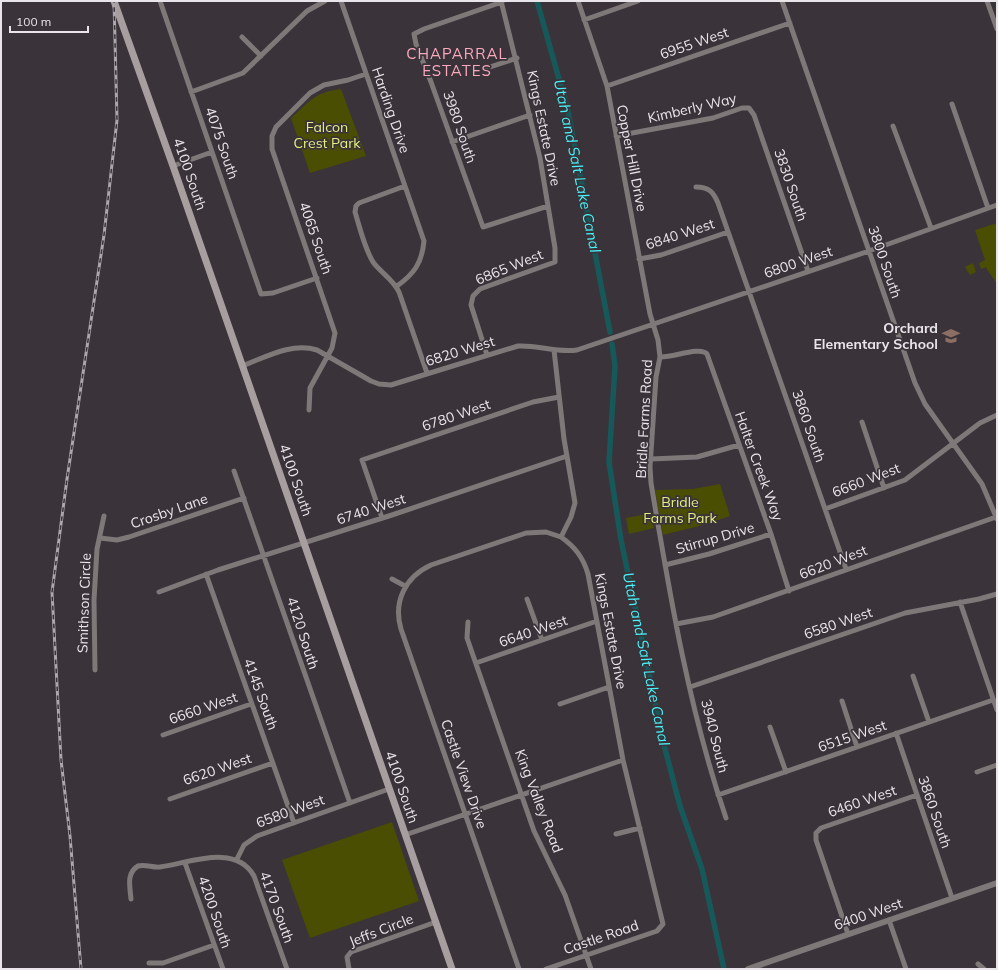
<svg xmlns="http://www.w3.org/2000/svg" width="998" height="970" font-family="Mulish,sans-serif">
<style>
.green{fill:#494e03}
.lines{fill:none;stroke-linecap:round;stroke-linejoin:round}
.canal{stroke:#17595b;stroke-width:5.5}
.minor{stroke:#7e7879;stroke-width:5}
.tertiary{stroke:#7e7879;stroke-width:6}
.secondary{stroke:#a69e9f;stroke-width:7}
.rail-casing{stroke:#aca7ac;stroke-width:3}
.rail{stroke:#3a333a;stroke-width:1.5;stroke-dasharray:4.5;stroke-linecap:butt}
.labels{text-anchor:middle;stroke-width:3.5;stroke-linejoin:round;paint-order:stroke}
.street-label{font-size:14px;fill:#eae5ea;stroke:#3a333a}
.park-label{font-size:14px;fill:#e3ef80;stroke:#3a333a}
.poi-label{font-size:14px;font-weight:bold;fill:#eae5ea;stroke:#3a333a;text-anchor:end}
.neighbourhood-label{font-size:15px;letter-spacing:1px;fill:#fca9bd;stroke:#3a333a}
.water-label{font-size:15px;font-style:italic;fill:#47f3fa;stroke:#3a333a}
</style>
<rect width="100%" height="100%" fill="#3a333a"/>
<path class="green" d="M 341,89 L 366,156 L 310,173 L 291,118 C 310,101 315,92 341,89 Z
M 997,223 L 997,284 L 986,268 L 987,267 L 981,269 L 979,263 L 985,260 L 975,230 Z
M 973,263 L 976,272 L 970,275 L 965,267 Z
M 720,484 L 730,516 L 703,525 L 663,535 L 655,490 L 693,489 Z
M 652,513 L 654,528 L 629,534 L 626,518 Z
M 392,822 L 419,901 L 310,938 L 282,860 Z"/>
<g class="lines">
<path class="canal" d="M 537,1 L 568,111 L 610,332
M 612,344 L 615,366 L 609,462 L 621,540 L 664,745 L 680,806 L 702,869 L 724,969"/>
<path class="minor" d="M 160,1 L 261,294 L 273,293 L 317,278
M 341,1 L 424,241 C 422,263 414,274 397,286
M 578,1 L 607,86 L 650,314 L 658,340 L 660,357 L 656,377 L 650,467 L 651,483 C 670,596 689,710 726,818
M 782,1 L 915,383 L 925,404 L 982,484 L 997,519
M 987,1 L 997,29
M 502,2 L 424,29 L 414,34 L 416,44 L 431,82 L 483,227 L 548,206
M 584,20 L 638,1
M 242,37 L 261,56
M 487,68 L 517,58
M 607,86 L 790,23
M 191,92 L 243,73 L 307,11 L 325,1
M 952,104 L 988,208
M 893,126 L 931,228
M 616,136 L 713,118 L 742,108 L 749,108 L 754,115 L 808,271
M 452,142 L 530,115
M 173,166 L 212,152
M 405,186 L 359,203 L 356,206 L 355,212 C 360,228 364,247 373,262 C 381,273 393,279 399,292 L 427,373
M 696,187 C 708,187 713,191 718,203 L 846,569
M 639,259 L 661,255 L 728,232
M 487,355 L 471,305 L 473,296 L 480,289 L 555,262 L 555,248 L 540,158 L 501,1
M 660,357 C 672,358 700,346 707,354 L 771,534 L 789,591
M 242,366 C 266,357 292,342 317,350 L 371,381 L 379,384 L 391,385 L 518,346 C 538,345 557,353 577,350 L 869,251 L 997,205
M 309,410 L 310,388 L 332,348 L 335,333 L 272,149 L 272,136 L 276,127 L 310,93 L 324,85 L 348,80 L 366,74
M 862,422 L 884,488
M 651,459 L 697,457 L 739,445
M 234,471 C 273,582 311,692 350,803
M 825,509 L 905,480 L 980,423 L 997,415
M 382,518 L 362,460 L 533,402 L 559,397
M 100,538 L 117,540 L 129,537 L 244,498
M 665,565 L 709,554 L 771,534
M 206,574 L 294,823
M 392,579 L 405,586
M 159,592 L 218,570 L 392,515 L 567,456
M 527,599 L 542,640
M 960,602 L 997,710
M 468,622 L 467,638 L 534,831 L 565,895 L 591,969
M 676,624 L 713,617 L 996,517
M 476,663 L 597,621
M 95,670 L 94,600 L 97,549 L 104,516
M 913,676 L 929,722
M 690,687 L 905,613 L 979,599 L 997,594
M 842,701 L 857,747
M 560,704 L 609,687
M 770,727 L 786,772
M 896,733 L 952,898
M 163,735 L 251,704
M 977,772 L 997,765
M 718,795 L 993,700
M 170,799 L 273,763
M 616,834 L 640,828
M 405,835 L 623,760
M 237,859 L 244,845 L 257,836 L 389,789
M 185,863 L 223,969
M 131,899 C 130,887 126,873 138,866 C 146,864 153,868 160,867 C 189,863 236,843 254,876 L 287,969
M 889,920 L 906,969
M 848,934 L 816,840 L 816,833 L 821,828 L 917,795
M 149,963 L 163,963 L 214,945
M 978,964 L 984,969
M 349,969 L 347,957 L 351,952 L 436,922
M 519,969 L 401,629 C 393,602 405,577 431,565 L 526,533 L 546,532 L 561,537
M 546,969 L 657,931 L 663,924 L 623,760 L 588,574 C 583,557 575,547 561,537 L 571,517 L 575,503 L 564,439 L 554,350"/>
<path class="tertiary" d="M 748,969 L 997,883"/>
<path class="secondary" d="M 114,1 L 173,166 L 452,969"/>
<g class="rail-casing">
<path id="rail" d="M 81,969 L 70,836 L 61,760 L 52,592 L 67,479 L 104,235 L 117,120 L 114,1"/>
</g>
<use href="#rail" class="rail"/>
</g>
<defs>
<g id="school-bare" transform="scale(1.38)"><path d="M0-5L7-2L0 1L-7-2ZM-4 1L0 2.5L4 1V4Q0 6-4 4Z" fill="#8d6e63" stroke="#3a333a" stroke-width="2.5" paint-order="stroke"/></g>
</defs>
<g fill-rule="evenodd">
<use href="#school-bare" x="951" y="336"/>
</g>
<g class="labels">
<g class="street-label">
<text transform="translate(694 43) rotate(-19)" y="5">6955 West</text>
<text transform="translate(692 108) rotate(-13)" y="5">Kimberly Way</text>
<text transform="translate(391 110) rotate(71)" y="5">Harding Drive</text>
<text transform="translate(460 127) rotate(71)" y="5">3980 South</text>
<text transform="translate(544 128) rotate(78)" y="5">Kings Estate Drive</text>
<text transform="translate(222 143) rotate(71)" y="5">4075 South</text>
<text transform="translate(632 158) rotate(79)" y="5">Copper Hill Drive</text>
<text transform="translate(190 174) rotate(71)" y="5">4100 South</text>
<text transform="translate(791 185) rotate(71)" y="5">3830 South</text>
<text transform="translate(680 234) rotate(-18)" y="5">6840 West</text>
<text transform="translate(316 238) rotate(71)" y="5">4065 South</text>
<text transform="translate(798 262) rotate(-19)" y="5">6800 West</text>
<text transform="translate(885 262) rotate(71)" y="5">3800 South</text>
<text transform="translate(509 267) rotate(-22)" y="5">6865 West</text>
<text transform="translate(460 351) rotate(-17)" y="5">6820 West</text>
<text transform="translate(456 415) rotate(-19)" y="5">6780 West</text>
<text transform="translate(644 419) rotate(-87)" y="5">Bridle Farms Road</text>
<text transform="translate(809 426) rotate(71)" y="5">3860 South</text>
<text transform="translate(759 466) rotate(70)" y="5">Halter Creek Way</text>
<text transform="translate(296 480) rotate(71)" y="5">4100 South</text>
<text transform="translate(866 480) rotate(-21)" y="5">6660 West</text>
<text transform="translate(371 509) rotate(-18)" y="5">6740 West</text>
<text transform="translate(169 511) rotate(-19)" y="5">Crosby Lane</text>
<text transform="translate(715 538) rotate(-16)" y="5">Stirrup Drive</text>
<text transform="translate(833 562) rotate(-21)" y="5">6620 West</text>
<text transform="translate(84 603) rotate(-88)" y="5">Smithson Circle</text>
<text transform="translate(838 623) rotate(-19)" y="5">6580 West</text>
<text transform="translate(533 631) rotate(-19)" y="5">6640 West</text>
<text transform="translate(611 631) rotate(79)" y="5">Kings Estate Drive</text>
<text transform="translate(303 633) rotate(72)" y="5">4120 South</text>
<text transform="translate(261 694) rotate(70)" y="5">4145 South</text>
<text transform="translate(203 708) rotate(-19)" y="5">6660 West</text>
<text transform="translate(715 736) rotate(76)" y="5">3940 South</text>
<text transform="translate(852 736) rotate(-19)" y="5">6515 West</text>
<text transform="translate(217 769) rotate(-19)" y="5">6620 West</text>
<text transform="translate(464 774) rotate(71)" y="5">Castle View Drive</text>
<text transform="translate(402 787) rotate(71)" y="5">4100 South</text>
<text transform="translate(539 801) rotate(69)" y="5">King Valley Road</text>
<text transform="translate(862 801) rotate(-19)" y="5">6460 West</text>
<text transform="translate(290 811) rotate(-20)" y="5">6580 West</text>
<text transform="translate(935 812) rotate(71)" y="5">3860 South</text>
<text transform="translate(277 907) rotate(70)" y="5">4170 South</text>
<text transform="translate(215 912) rotate(71)" y="5">4200 South</text>
<text transform="translate(868 914) rotate(-19)" y="5">6400 West</text>
<text transform="translate(381 930) rotate(-21)" y="5">Jeffs Circle</text>
<text transform="translate(601 937) rotate(-19)" y="5">Castle Road</text>
</g>
<g class="park-label">
<text x="327" y="132">Falcon<tspan x="327" dy="16">Crest Park</tspan></text>
<text x="680" y="507">Bridle<tspan x="680" dy="16">Farms Park</tspan></text>
</g>
<g class="poi-label">
<text x="938" y="333">Orchard<tspan x="938" dy="16">Elementary School</tspan></text>
</g>
<g class="neighbourhood-label">
<text x="457" y="59">CHAPARRAL<tspan x="457" dy="17">ESTATES</tspan></text>
</g>
<g class="water-label">
<text transform="translate(577 166) rotate(78)" y="5">Utah and Salt Lake Canal</text>
<text transform="translate(646 659) rotate(78)" y="5">Utah and Salt Lake Canal</text>
</g>
</g>
<rect width="998" height="970" fill="none" stroke="#eae5ea" stroke-width="4"/>
<path d="M10 26v6h78v-6" fill="none" stroke="#eae5ea" stroke-width="2"/>
<text x="16" y="26" font-size="12" fill="#eae5ea" stroke="#3a333a" stroke-width="3" paint-order="stroke">100 m</text>
</svg>
